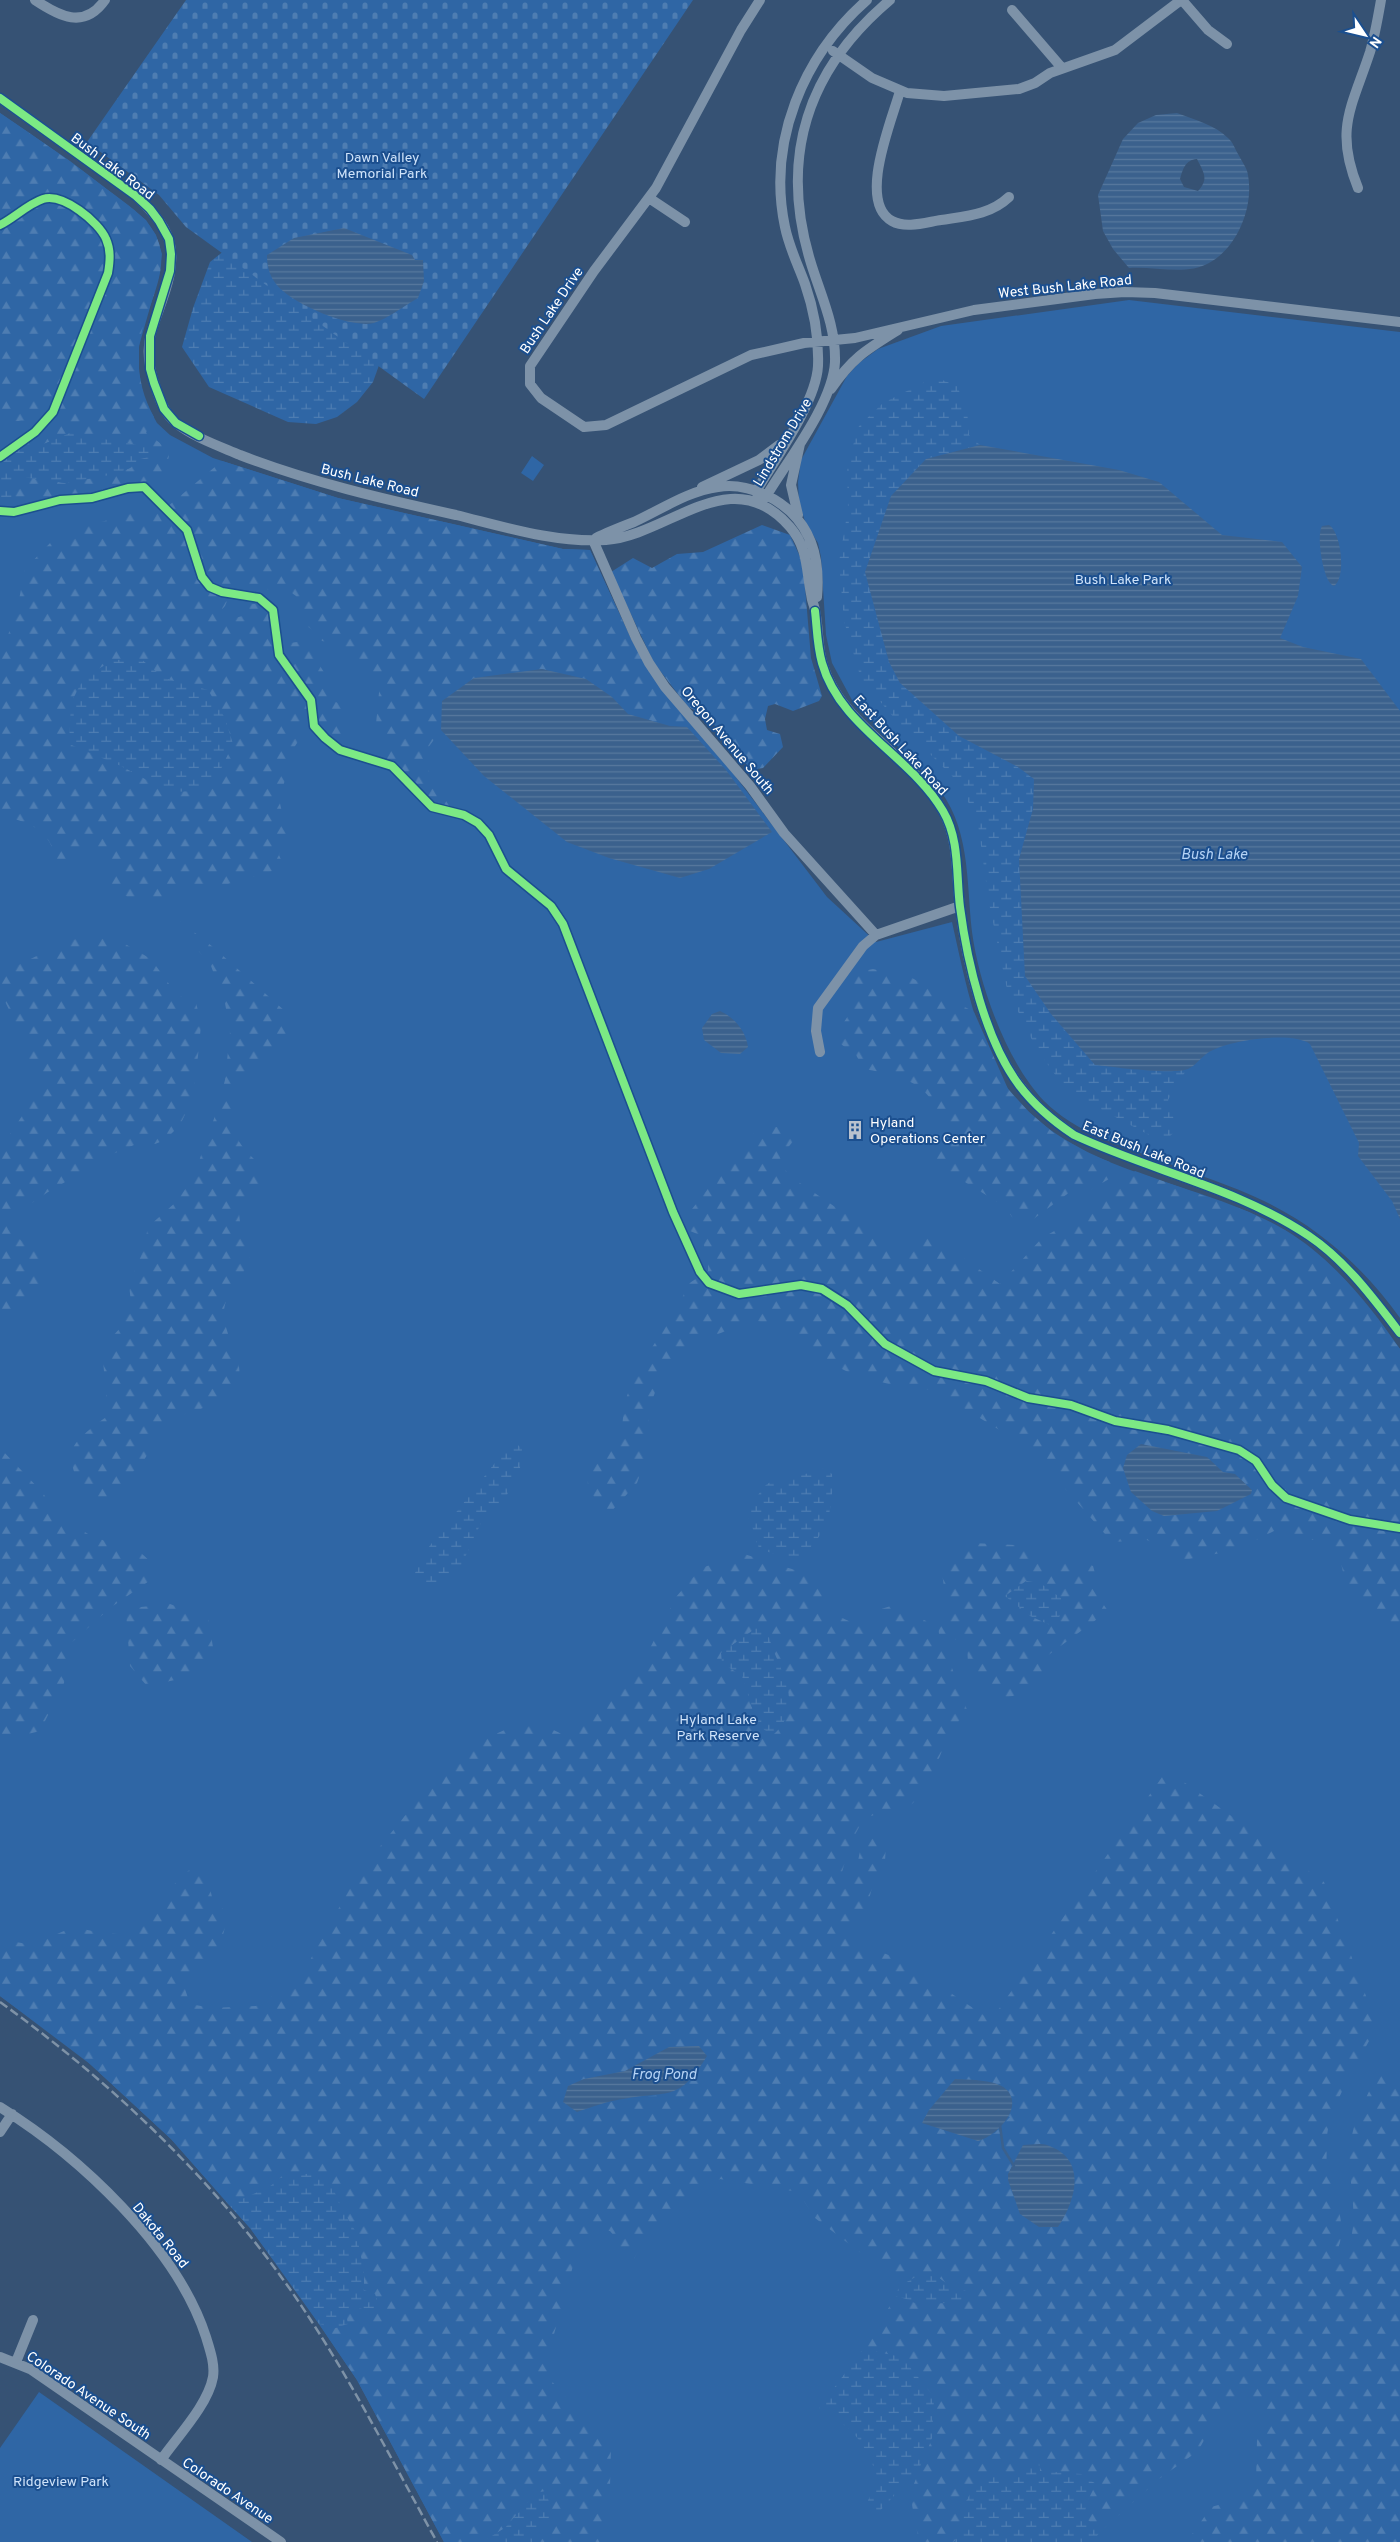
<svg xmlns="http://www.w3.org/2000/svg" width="1400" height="2542" font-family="Overpass,sans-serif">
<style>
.green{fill:#2f66a5}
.forest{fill:url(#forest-firs);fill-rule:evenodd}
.wetland{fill:url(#wetland-marsh)}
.cemetery{fill:url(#cemetery-stones)}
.water{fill:url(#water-rules);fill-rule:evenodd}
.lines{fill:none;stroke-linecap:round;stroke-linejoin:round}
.stream{stroke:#3b618d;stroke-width:2.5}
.minor{stroke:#7d92a8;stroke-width:10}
.rail{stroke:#7e92a7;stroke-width:2.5;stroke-dasharray:9 4;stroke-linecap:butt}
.cycleway-casing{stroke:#1b4f8f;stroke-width:11}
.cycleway{stroke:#7ce984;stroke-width:8}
.labels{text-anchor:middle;stroke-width:4;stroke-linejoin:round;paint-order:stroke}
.park-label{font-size:14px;fill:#cfe3fa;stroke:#1b4f8f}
.street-label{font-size:14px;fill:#fff;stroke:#1b4f8f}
.poi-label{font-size:14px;fill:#fff;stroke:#1b4f8f;text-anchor:start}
.water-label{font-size:15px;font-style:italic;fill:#b5d3f5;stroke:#1b4f8f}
</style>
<defs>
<pattern id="forest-firs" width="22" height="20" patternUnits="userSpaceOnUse" patternTransform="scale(1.25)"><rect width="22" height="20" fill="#2f66a5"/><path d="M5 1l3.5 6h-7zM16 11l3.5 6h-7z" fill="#4e7db2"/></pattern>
<pattern id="wetland-marsh" width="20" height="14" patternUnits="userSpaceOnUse" patternTransform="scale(1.25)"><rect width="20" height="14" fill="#2f66a5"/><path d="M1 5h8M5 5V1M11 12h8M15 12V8" fill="none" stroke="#4e7db2"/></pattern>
<pattern id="cemetery-stones" width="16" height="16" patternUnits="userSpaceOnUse" patternTransform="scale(1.25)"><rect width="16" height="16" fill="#2f66a5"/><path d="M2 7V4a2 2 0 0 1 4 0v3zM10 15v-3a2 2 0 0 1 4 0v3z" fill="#4e7db2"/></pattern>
<pattern id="water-rules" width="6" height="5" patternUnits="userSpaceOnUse" patternTransform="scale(1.25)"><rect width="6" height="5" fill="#3b618d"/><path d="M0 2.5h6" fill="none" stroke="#58799e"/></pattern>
</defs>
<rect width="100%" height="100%" fill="#365274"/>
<path class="green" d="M 0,113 L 70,161 L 130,207 L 146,220 L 156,235 L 162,254 L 159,276 L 139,346 L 139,372 L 144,399 L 157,423 L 170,435 L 213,458 L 338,498 L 563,549 L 590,550 L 632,641 L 666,695 L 732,772 L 827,897 L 876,942 L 952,922 C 963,971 978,1050 1009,1090 C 1076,1177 1196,1178 1285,1230 C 1331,1257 1370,1305 1400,1349 L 1400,2542 L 444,2542 L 357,2380 L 302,2299 L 250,2228 L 171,2139 L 77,2052 L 0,1996 Z
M 1129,300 L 1400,332 L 1400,1318 C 1364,1268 1320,1228 1264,1201 C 1231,1185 1194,1174 1160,1160 C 1119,1145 1076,1133 1044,1101 C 1007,1063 979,985 972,932 C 966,879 971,825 934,783 L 852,700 L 832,663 L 826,635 L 821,557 L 818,543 L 806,524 L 799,503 L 798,482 L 801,460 L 847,376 L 859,363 L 878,349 L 941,326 Z
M 532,456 L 544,465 L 533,481 L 521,473 Z
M 39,2392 L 252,2542 L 0,2542 L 0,2448 Z"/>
<path class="forest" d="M 0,113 C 37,138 73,163 108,190 C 125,203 145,215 155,234 C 175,270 141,312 139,348 C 137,373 142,395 154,417 L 146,433 L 160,443 L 169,455 L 167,467 L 159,478 L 88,495 L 14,504 L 10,486 L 22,477 L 65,483 L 115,474 L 130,468 L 139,459 L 149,457 L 147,447 L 70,433 L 32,449 L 28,442 L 41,427 C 33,419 23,420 12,422 L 0,413 Z
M 222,461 L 338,498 L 563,549 L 590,550 L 632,641 L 666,695 L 691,724 L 687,727 L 670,726 L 628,714 L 612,697 L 586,679 L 542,669 L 474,678 L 442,701 L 441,730 L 422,756 L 427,769 L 456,805 L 448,806 L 434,802 L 381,753 L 387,741 L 376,724 L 380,682 L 333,643 L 322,641 L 316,633 L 307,626 C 305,615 298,608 296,596 L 285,588 L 277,592 C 260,587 249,583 232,589 L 225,606 L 217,615 L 224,621 L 246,615 L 249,604 L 256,604 L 268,614 L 271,637 L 283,644 L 304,641 L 329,680 L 329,689 L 334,701 L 348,708 L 347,715 L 339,720 L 345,739 L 338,743 L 328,735 L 319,723 L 308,726 L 288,757 L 285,780 L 279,799 L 287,835 L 279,855 L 282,862 L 276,870 L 228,884 L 201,884 L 181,887 L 166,903 L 146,895 L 135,902 L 114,888 L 108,879 L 114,867 L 100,851 L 85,847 L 64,865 L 57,862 C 55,856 53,849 50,843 C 41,826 18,818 0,817 L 0,665 L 3,649 L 17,610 L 25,569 L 52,541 L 90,525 L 145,510 L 161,512 Z
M 762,525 L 790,535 L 803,563 L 811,658 L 822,696 L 819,701 L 793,711 L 775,704 L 768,706 L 765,719 L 767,730 L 780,734 L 783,747 L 763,768 L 751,770 L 707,716 L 688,707 L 654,663 L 611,572 L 633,558 L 652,568 L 677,554 L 703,552 Z
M 180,921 L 213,947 L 286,1012 C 301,1039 255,1057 242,1075 C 238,1081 236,1090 234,1097 C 227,1116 233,1135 245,1150 C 250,1157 263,1164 263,1174 C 263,1186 245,1199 238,1207 C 241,1224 240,1239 250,1254 C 246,1279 225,1290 224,1312 C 223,1340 252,1365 233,1391 C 226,1400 197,1411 185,1414 C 182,1415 177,1415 174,1417 C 161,1424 153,1448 144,1460 C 138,1468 129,1475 123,1482 C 117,1489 115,1498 107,1503 C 102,1501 94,1499 89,1496 C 77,1486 65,1457 76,1443 C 84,1433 97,1423 108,1416 L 103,1360 L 110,1339 L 123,1325 L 131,1303 L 129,1284 L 143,1251 L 148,1227 L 176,1202 L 193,1178 L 216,1113 L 225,1080 L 230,1032 L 225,1003 L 211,966 L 186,936 L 175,927 Z
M 93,937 L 120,941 L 151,959 L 177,995 L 196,1002 L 201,1025 L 198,1056 L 192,1100 L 180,1125 L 165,1140 L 155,1144 L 134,1145 L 115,1153 L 48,1192 L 10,1218 L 8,1229 L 29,1247 L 42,1254 C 47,1286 32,1301 7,1319 L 0,1315 L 0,1149 L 32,1101 L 40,1084 C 34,1072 26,1067 20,1055 L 26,1045 L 0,991 L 0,968 L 18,965 L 70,940 Z
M 873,969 L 912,978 L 974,1012 L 1008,1089 L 1029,1112 L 1056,1135 L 1090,1154 L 1110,1162 L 1109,1179 L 1087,1192 L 1074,1189 L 1028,1223 L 1012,1217 L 1004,1206 L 955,1176 L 933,1157 L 948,1132 C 935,1118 938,1111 930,1098 C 916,1078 886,1073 864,1069 L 856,1055 L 838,1042 L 842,1025 L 856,1004 L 850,983 L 858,972 Z
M 771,1127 L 786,1127 L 795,1139 L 780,1157 L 783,1167 L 791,1177 L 909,1257 L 928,1233 L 1000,1284 L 1042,1238 L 1093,1209 L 1135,1171 L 1249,1212 L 1286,1231 L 1346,1281 L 1400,1349 L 1400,1637 L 1393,1624 L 1380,1613 L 1363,1607 L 1348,1593 L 1339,1555 L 1322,1541 L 1299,1538 L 1280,1528 L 1236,1550 L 1184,1560 L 1147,1540 L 1112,1542 L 1047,1468 L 1006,1434 L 934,1390 L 896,1386 L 852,1374 L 812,1354 L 777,1326 L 753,1320 L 681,1349 L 658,1384 L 649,1409 L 646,1458 L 637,1483 L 609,1514 L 596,1501 L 588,1485 L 586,1469 L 593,1459 L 612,1449 L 622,1430 L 624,1405 L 634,1375 L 679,1306 L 688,1284 L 708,1271 L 708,1257 L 700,1235 L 690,1231 L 685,1218 L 750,1135 Z
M 0,1448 L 43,1493 L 54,1511 L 91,1536 L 141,1553 L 152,1563 L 152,1579 L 110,1608 L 69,1645 L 64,1683 L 40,1731 L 0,1741 Z
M 972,1543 L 1015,1545 L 1059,1568 L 1069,1557 L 1093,1566 L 1096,1577 L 1090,1585 L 1108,1611 L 1043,1659 L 1048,1674 C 1029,1691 1017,1699 990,1698 L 968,1664 L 967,1643 L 939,1634 L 938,1624 L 947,1608 L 941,1566 Z
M 744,1554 L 824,1579 L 825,1610 L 866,1629 L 879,1628 L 878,1610 L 894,1605 L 926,1621 L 952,1668 L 967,1710 L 948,1736 L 927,1788 L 912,1804 L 864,1818 L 851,1842 L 842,1872 L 854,1881 L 861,1846 L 871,1832 L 879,1831 L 886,1841 L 885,1862 L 872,1888 L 866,1910 L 851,1926 L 856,1942 L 901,1960 L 991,2020 L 1167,1770 L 1324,1882 L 1377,2026 C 1363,2054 1328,2108 1327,2138 C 1327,2147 1326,2157 1327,2165 C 1332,2195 1353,2230 1333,2257 L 1340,2264 C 1368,2221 1342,2180 1352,2135 C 1356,2115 1369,2093 1377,2074 L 1400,2076 L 1400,2542 L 1183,2542 L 1194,2532 L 1211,2507 L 1244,2498 L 1256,2482 L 1257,2441 L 1263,2422 L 1259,2407 L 1249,2399 L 1232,2399 L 1216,2412 L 1208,2433 L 1198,2451 L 1159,2479 L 1101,2531 L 1084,2517 L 1087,2502 L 1060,2472 L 1040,2471 L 1039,2462 L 1009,2488 L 1003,2485 L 964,2505 L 963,2531 L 954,2542 L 919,2542 L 910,2494 L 932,2438 L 878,2353 L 863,2349 L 896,2296 L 918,2304 L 969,2298 L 975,2293 L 952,2288 L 934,2274 L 918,2276 L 899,2286 L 874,2263 L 815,2218 L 798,2192 L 720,2179 L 697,2193 L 662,2226 L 643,2240 L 633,2261 L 618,2259 L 620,2243 L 610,2231 L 592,2230 L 578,2248 L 551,2345 L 548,2377 L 611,2447 L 610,2486 L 600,2542 L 532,2542 C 538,2533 557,2514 551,2502 C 549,2498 540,2495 536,2493 L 505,2528 L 482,2542 L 444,2542 L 357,2380 L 319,2324 L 335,2328 L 347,2325 L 346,2314 L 351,2306 L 374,2311 L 364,2291 L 364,2272 L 356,2232 L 343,2211 L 306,2173 C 281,2175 254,2194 229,2205 L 171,2139 L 90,2064 L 0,1996 L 0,1939 L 32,1945 L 73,1927 L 102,1933 L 132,1935 L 164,1903 L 178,1878 L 198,1864 L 207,1876 L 212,1897 L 228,1915 L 221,1943 L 185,1989 L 190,2004 L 212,2008 L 256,2006 L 299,1980 L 350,1888 L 378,1849 L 429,1786 L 467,1747 L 511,1727 L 539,1723 L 566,1736 L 595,1715 L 644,1660 L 676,1597 L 701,1568 ZM 756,1629 L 769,1637 L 775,1660 L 758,1726 L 742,1676 L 721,1653 ZM 625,2071 L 671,2094 L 622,2099 L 577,2112 L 563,2102 L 568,2086 L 584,2079 ZM 941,2094 L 1010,2117 L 995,2133 L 978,2141 L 923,2123 ZM 1023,2145 L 1069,2211 L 1008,2174 Z
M 170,1604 L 208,1618 L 215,1659 L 198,1675 L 147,1686 L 130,1666 L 126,1613 L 141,1607 Z"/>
<path class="wetland" d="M 225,250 L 383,354 L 373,382 L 357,402 L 337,417 L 316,424 L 288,422 L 209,387 L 182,347 L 193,308 L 210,262 Z
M 935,377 L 957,386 L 967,410 L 969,435 L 980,445 L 926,459 L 900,683 L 1034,779 L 1033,809 L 1019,859 L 1025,976 L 1051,1014 L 1095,1065 L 1135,1070 L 1187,1069 L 1168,1100 L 1177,1130 L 1170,1136 L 1151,1136 L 1091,1104 L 1061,1083 L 1036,1048 L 1007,989 L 989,903 L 977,817 L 954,778 L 895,719 L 861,679 L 844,621 L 839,562 L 848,509 L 847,465 L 859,426 L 883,403 Z
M 70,433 L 148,447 L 149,457 L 139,459 L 130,468 L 115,474 L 65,483 L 22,477 L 10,486 L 14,504 L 4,504 L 0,501 L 0,464 L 28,442 L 32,449 Z
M 141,659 L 164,678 L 208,690 L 225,718 L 233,744 L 220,771 L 199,791 L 169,792 L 121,766 L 69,744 L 71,703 L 84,677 L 114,660 Z
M 513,1440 L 522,1449 L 520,1468 L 505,1499 L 481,1523 L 460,1568 L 431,1588 L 414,1575 L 428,1548 Z
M 823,1468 L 832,1474 C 834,1512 826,1540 793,1562 L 759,1548 C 754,1537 754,1526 747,1516 C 752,1507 758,1492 766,1485 C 782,1473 805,1478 823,1468 Z
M 1026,1581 L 1040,1583 L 1061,1598 L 1060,1616 L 1050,1625 L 1030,1616 L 1005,1596 Z
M 756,1628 L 769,1637 C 779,1672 807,1704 773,1735 L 758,1726 L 742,1676 L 722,1663 L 721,1653 Z
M 319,2172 L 331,2184 L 343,2211 L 356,2232 L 364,2272 L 364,2290 L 375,2294 L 379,2305 L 374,2311 L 351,2307 L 346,2314 L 348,2324 L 335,2328 L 319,2324 L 250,2228 L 229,2205 L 269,2187 L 280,2178 Z
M 934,2274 L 952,2288 L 976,2293 C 952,2308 922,2305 896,2296 L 899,2286 L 918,2276 Z
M 863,2349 L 902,2357 L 934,2397 L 932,2438 L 919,2469 L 876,2515 L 866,2505 L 878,2479 C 865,2441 853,2428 819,2408 Z
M 1039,2461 L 1040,2471 L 1081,2474 L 1096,2484 L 1087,2502 L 1084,2517 L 1101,2531 L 1092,2542 L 954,2542 L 963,2531 L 964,2505 L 977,2481 L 996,2474 L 1003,2485 L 1009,2488 L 1018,2470 Z
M 545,2491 C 557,2517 547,2521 532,2542 L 482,2542 L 505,2528 L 536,2493 Z"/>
<path class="cemetery" d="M 186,0 L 693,0 L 424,399 L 186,227 L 159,195 L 87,142 Z"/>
<path class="water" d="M 1177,113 C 1195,120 1215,125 1228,138 C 1233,142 1235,149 1238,154 C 1241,160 1247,168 1248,175 C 1254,207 1237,248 1209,263 C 1186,276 1154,266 1129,268 L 1113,249 L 1103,231 L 1098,195 L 1123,139 L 1138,123 L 1156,115 ZM 1197,159 C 1204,173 1209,179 1198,191 L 1184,187 L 1180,179 C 1183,169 1185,160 1197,159 Z
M 344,228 L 412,255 L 415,260 L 423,260 L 424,281 L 418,298 C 405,305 389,318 374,323 C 350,329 290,303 276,284 C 269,275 267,265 267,255 L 294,238 Z
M 980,445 L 1119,470 L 1159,482 L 1222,535 L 1282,542 L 1302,567 L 1298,596 L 1280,638 L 1303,647 L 1361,659 L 1400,711 L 1400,1219 L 1392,1201 L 1358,1156 L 1359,1143 L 1310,1044 C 1292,1031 1233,1040 1213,1050 C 1203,1054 1197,1065 1188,1069 C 1173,1075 1113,1067 1095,1065 L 1051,1014 L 1025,976 L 1019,859 L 1033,809 L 1034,779 L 1018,767 L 959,736 L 900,683 L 889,662 L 865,572 L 891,496 L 926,459 Z
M 1329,525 C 1342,533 1346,579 1334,586 C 1323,583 1316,535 1322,526 Z
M 542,669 L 586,679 L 612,697 L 628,714 L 670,726 L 687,727 L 726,770 L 772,832 L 709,869 L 680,878 L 609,858 L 567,842 L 484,776 L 441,730 L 442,701 L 474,678 Z
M 720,1011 C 734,1017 746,1031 748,1047 L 740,1054 L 721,1053 L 704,1040 L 702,1028 L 712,1014 Z
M 1141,1444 L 1207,1457 L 1223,1472 L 1235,1474 L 1252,1490 L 1251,1494 L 1217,1511 L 1164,1516 L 1152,1511 L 1131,1492 L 1123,1468 L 1127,1455 Z
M 699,2046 L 707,2056 C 678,2103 670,2090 623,2099 C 607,2101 592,2107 577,2112 L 563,2102 L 568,2086 L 584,2079 L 625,2071 L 669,2047 Z
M 955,2079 C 970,2080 998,2079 1008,2091 C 1023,2110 995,2137 978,2141 L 922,2123 L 929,2110 Z
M 1023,2145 C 1030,2145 1040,2143 1047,2145 C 1088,2159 1076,2200 1058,2227 L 1039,2227 L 1020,2214 L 1008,2180 L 1008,2174 Z"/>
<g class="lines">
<path class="stream" d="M 1000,2125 L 1003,2148 L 1014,2166"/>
<path class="minor" d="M 35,0 C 59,16 84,30 105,0
M 760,0 L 741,30 L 656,188 L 594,271 L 530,366 L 530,384 L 541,398 L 584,427 L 606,425 L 751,355 L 804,343 L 855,338 L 974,310 L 1095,294 L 1125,292 L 1155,293 L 1400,322
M 1182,0 L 1208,30 L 1227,44
M 1012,10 L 1062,68
M 833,51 L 872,78 L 907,93 L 944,96 L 1019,89 L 1035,83 L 1050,73 L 1115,50 L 1181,0
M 900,91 C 892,120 857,202 892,221 C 906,229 927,222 941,220 C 966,216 990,215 1009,197
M 0,98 L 136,196 C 149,208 164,223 169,240 C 178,271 159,305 151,333 C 146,351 150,372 156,388 C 160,401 165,414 176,423 C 193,437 219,446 240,455 C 310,482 383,499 456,515 C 505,527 555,543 606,540 C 670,535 731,459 790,527 C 808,548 806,569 811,594 C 812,603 813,601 815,610 C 819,628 817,647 823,665 C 843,729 914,755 944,813 C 959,842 956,875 960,907 C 966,962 986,1043 1021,1087 C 1036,1107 1054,1121 1074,1135 C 1151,1171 1238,1188 1309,1236 C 1346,1261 1373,1298 1400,1333
M 1358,188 C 1334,129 1352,107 1370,52 C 1375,35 1378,17 1381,0
M 649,198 L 685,222
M 831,389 C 852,358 866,350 898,330
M 702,487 L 759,460 L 779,445
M 758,503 L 767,495 C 788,460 833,403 835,362 C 836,325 820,294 810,260 C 779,156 808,69 890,0
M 758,503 L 757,490 C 776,458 816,402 818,366 C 819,338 814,310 805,284 C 798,265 789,247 785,227 C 767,142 803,56 867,0
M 798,515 L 791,485 L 800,444
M 596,538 C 608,532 621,527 634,522 C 662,509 688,491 718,487 C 735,484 751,488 766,495 C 807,515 821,552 817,597
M 593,540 L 636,638 L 649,663 L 665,687 L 750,786 L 784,833 L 876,935
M 820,1052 L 816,1031 L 818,1008 L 863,946 L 876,935 L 960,906
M 0,2107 C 79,2156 177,2247 206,2337 C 210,2350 215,2364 213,2377 C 208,2405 177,2437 161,2460
M 0,2132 L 12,2114
M 0,2357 L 30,2369 L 281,2542
M 16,2362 L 33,2320"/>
<path class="rail" d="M 0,2002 C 121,2089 231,2196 312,2322 C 358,2393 396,2468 437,2542"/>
<g class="cycleway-casing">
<path id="cycleway" d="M 0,98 L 136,196 L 150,209 L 159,221 L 169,239 L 171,254 L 170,271 L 150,336 L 150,369 L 154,383 L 164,409 L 176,423 L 199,436
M 0,225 C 14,218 28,204 43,199 C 63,193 99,222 106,239 C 111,250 110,261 108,273 L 53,412 L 35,432 L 0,457
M 0,511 L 14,512 L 60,500 L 92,498 L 128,488 L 144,487 L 187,530 L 202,577 L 210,587 L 222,592 L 259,598 L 273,610 L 279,655 L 311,700 L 314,726 L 325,738 L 340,750 L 392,766 L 432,807 L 464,815 L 478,823 L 489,835 L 506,869 L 551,906 L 563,924 L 673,1212 L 700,1272 L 709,1283 L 739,1294 L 801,1285 L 822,1289 L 847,1305 L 885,1344 L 934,1371 L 986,1381 L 1028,1398 L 1071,1405 L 1115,1421 L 1168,1430 L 1239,1450 L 1256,1461 L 1272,1485 L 1286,1498 L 1350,1520 L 1400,1528
M 815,611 C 817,628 817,646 822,663 C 840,727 911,756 943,811 C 960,840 956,875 960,907 C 967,961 985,1040 1019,1085 C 1034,1105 1053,1121 1074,1135 C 1151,1171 1238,1188 1309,1236 C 1346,1261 1373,1298 1400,1333"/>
</g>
<use href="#cycleway" class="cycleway"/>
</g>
<defs>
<g id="building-bare" transform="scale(1.5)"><path d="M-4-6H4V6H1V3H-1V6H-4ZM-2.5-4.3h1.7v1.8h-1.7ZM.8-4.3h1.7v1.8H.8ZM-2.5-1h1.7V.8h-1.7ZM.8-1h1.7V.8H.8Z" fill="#b9c2ce" stroke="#1b4f8f" stroke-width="2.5" paint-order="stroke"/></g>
</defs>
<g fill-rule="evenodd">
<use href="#building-bare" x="855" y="1130"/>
</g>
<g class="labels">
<g class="park-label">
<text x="382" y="162">Dawn Valley<tspan x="382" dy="16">Memorial Park</tspan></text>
<text x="1123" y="584">Bush Lake Park</text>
<text x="718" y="1724">Hyland Lake<tspan x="718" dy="16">Park Reserve</tspan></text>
<text x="61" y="2486">Ridgeview Park</text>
</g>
<g class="street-label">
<text transform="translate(113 166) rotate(37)" y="5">Bush Lake Road</text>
<text transform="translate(1065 286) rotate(-6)" y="5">West Bush Lake Road</text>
<text transform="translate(551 310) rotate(-56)" y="5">Bush Lake Drive</text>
<text transform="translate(782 442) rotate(-59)" y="5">Lindstrom Drive</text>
<text transform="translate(370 480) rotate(14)" y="5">Bush Lake Road</text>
<text transform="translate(728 740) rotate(50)" y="5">Oregon Avenue South</text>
<text transform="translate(901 745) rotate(47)" y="5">East Bush Lake Road</text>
<text transform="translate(1144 1149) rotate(22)" y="5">East Bush Lake Road</text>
<text transform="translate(161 2235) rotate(51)" y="5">Dakota Road</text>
<text transform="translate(89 2395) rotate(34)" y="5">Colorado Avenue South</text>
<text transform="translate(228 2490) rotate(34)" y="5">Colorado Avenue</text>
</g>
<g class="poi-label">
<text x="870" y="1127">Hyland<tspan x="870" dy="16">Operations Center</tspan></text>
</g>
<g class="water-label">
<text x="1214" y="859">Bush Lake</text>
<text x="664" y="2079">Frog Pond</text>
</g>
</g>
<g transform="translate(1365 35) rotate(125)" stroke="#1b4f8f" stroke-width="4" paint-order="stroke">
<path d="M0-4L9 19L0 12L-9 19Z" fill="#ffffff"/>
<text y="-8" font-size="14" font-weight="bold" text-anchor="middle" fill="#ffffff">N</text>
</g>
</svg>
